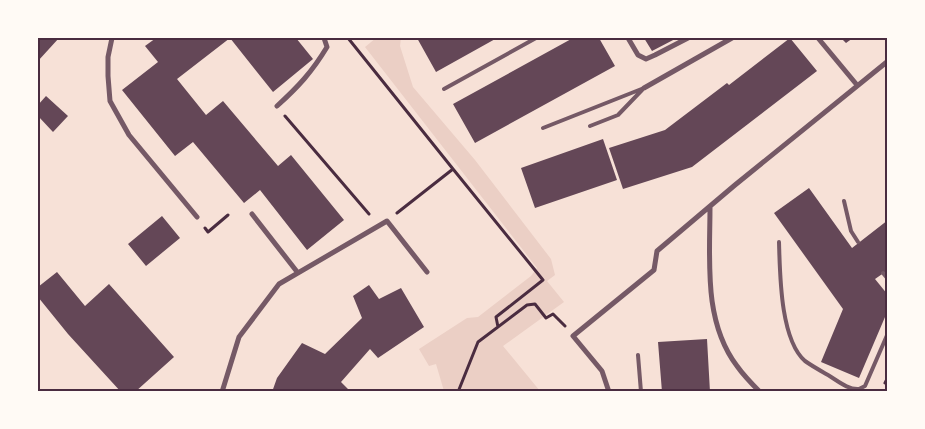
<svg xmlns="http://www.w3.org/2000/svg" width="925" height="429" font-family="Manrope,sans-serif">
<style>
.green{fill:#ebcfc5}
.building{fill:#644757}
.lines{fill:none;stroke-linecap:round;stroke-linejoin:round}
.path{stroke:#4a2c40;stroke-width:3}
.service{stroke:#755966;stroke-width:4}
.minor{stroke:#755966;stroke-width:5}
.neatline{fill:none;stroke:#4a2c40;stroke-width:2}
</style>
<rect width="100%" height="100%" fill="#f7e1d7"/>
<path class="green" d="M 376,38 L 401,38 L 400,46 L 413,87 L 475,160 L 551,259 L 555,275 L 547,281 L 564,302 L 503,346 L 540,391 L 444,391 L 436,364 L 429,366 L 419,349 L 467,318 L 478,317 L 531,276 L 537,268 L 365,47 Z"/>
<path class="building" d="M 38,38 L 59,38 L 38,61 Z
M 156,38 L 230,38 L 177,79 L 206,115 L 223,101 L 278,166 L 291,155 L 344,220 L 307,250 L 260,190 L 244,203 L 193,142 L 175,156 L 122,90 L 158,62 L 145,46 Z
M 230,38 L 296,38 L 313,59 L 273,92 Z
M 417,38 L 497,38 L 436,72 Z
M 573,38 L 599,38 L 615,66 L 475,143 L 453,104 Z
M 644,38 L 677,38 L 652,51 Z
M 790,38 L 817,71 L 692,167 L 623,189 L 609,148 L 665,130 L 727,83 L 729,85 Z
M 841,38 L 853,38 L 846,43 Z
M 46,96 L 68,116 L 53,132 L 38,116 L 38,105 Z
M 603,139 L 617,180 L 535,208 L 521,168 Z
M 809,188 L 852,248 L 888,220 L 888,270 L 875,279 L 888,295 L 888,310 L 859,378 L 821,362 L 843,309 L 774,213 Z
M 162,216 L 180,238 L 146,266 L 128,244 Z
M 57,272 L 85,306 L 109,284 L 174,357 L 135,392 L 121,392 L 68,334 L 38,297 L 38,287 Z
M 369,285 L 379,299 L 401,288 L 424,327 L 378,358 L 370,349 L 341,382 L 351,392 L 272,392 L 277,378 L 302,343 L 325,354 L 362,318 L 353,296 Z
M 707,339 L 710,392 L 662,392 L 658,342 Z"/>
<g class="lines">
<path class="path" d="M 348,38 L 453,169 L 397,213
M 285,116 L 369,214
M 453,169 L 543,280 L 496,317 L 498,327
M 205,228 L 208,232 L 228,215
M 885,383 L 888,377
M 458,392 L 478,342 L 527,305 L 535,304 L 546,318 L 553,314 L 565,326"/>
<path class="service" d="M 444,89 L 536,38
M 590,126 L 618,115 L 642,90
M 543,128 L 644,88
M 844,201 L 851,231 L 858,242
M 779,242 C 780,273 780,339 805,361 C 812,366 821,371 828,375 C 838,381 848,390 859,389 L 865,386 L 888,333
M 883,273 L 888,279
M 638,355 L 641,392"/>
<path class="minor" d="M 112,38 L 108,57 L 108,76 L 110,101 L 129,135 L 197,217
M 628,38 L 638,55 L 646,59 L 655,55 L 688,38
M 818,38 L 857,85
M 644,88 L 732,38
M 277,106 C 298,87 312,72 327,47 L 324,38
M 710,207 C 710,260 703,321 737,366 C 744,376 752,384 760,392
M 252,214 L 298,273
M 222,392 L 239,337 L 279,284 L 387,221 L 427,272
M 609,392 L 602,371 L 573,336 L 654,270 L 657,251 L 735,185 L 888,61"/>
</g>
<rect width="925" height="429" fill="none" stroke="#fffaf5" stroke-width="78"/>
<rect x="39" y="39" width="847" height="351" class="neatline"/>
</svg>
